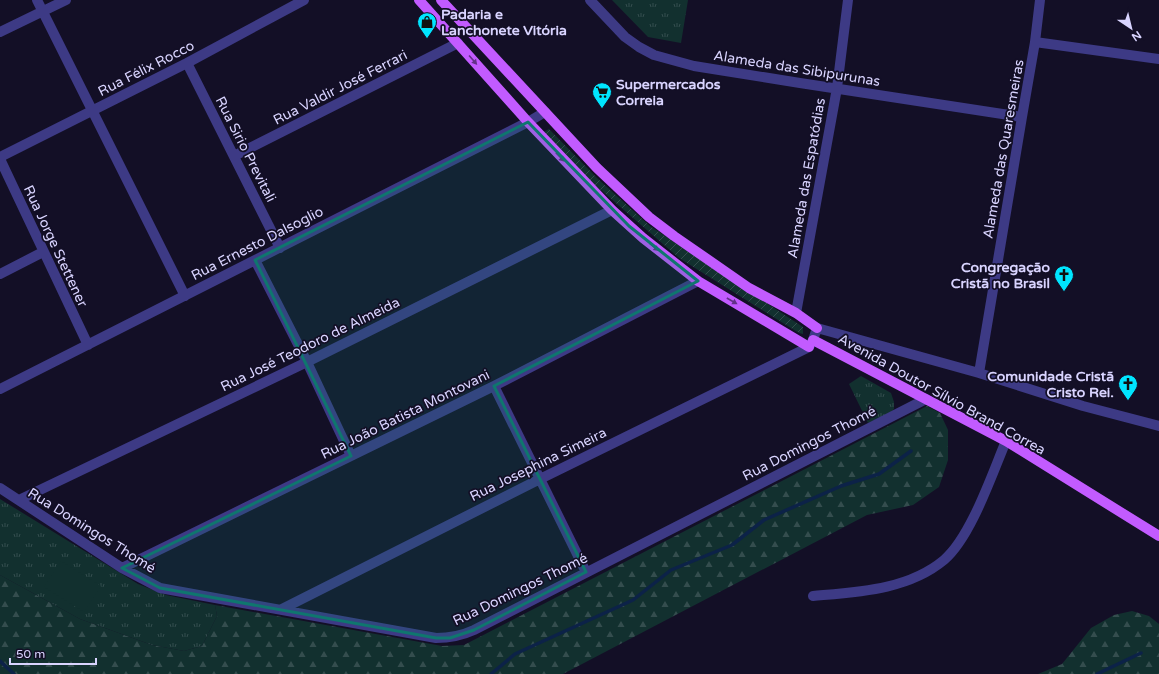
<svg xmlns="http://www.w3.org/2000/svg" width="1159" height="674" font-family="'Varela Round',sans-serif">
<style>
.forest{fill:url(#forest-firs)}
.park{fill:url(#park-tufts)}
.garden{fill:url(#garden-furrows)}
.pitch{fill:#12302f}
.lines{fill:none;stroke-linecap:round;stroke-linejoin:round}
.stream{stroke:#0c2248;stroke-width:3.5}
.minor{stroke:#3d3a85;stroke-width:10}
.major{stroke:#c25bff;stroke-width:10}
.oneway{fill:#623188}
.marked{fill:#0f766e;fill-opacity:0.2;stroke:#0f766e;stroke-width:3;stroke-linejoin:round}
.labels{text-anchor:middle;stroke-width:3.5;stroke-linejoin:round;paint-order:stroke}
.poi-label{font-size:14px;font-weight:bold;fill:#d9d4ff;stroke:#130f26;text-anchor:start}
.street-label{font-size:14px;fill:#d9d4ff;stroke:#130f26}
</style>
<defs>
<pattern id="forest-firs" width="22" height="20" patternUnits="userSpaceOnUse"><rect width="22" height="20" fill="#12302f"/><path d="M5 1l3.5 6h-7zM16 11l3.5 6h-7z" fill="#344d4e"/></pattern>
<pattern id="park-tufts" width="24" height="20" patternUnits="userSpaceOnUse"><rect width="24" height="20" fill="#12302f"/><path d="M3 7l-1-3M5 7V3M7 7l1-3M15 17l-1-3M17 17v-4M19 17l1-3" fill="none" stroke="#344d4e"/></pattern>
<pattern id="garden-furrows" width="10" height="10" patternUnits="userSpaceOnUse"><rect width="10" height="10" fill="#12302f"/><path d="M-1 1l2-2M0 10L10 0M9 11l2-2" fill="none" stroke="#344d4e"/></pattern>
</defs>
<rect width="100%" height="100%" fill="#130f26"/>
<path class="forest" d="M 927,406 L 940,413 L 948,430 L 948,460 L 939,487 L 913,505 L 867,515 L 563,674 L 0,674 L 0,575 L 80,619 L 152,645 L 184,651 L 202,646 L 217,616 L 215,605 L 442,646 L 464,645 Z
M 1132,611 L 1149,616 L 1159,624 L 1159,674 L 1038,674 L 1062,664 L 1091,628 L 1114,615 Z"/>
<path class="park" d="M 612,0 L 688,0 L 681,43 L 648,37 Z
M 861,376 L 891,393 L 894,402 L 894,409 L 889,414 L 868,423 L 849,384 Z
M 0,499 L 138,584 L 166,595 L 215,605 L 217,616 L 202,646 L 184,651 L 152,645 L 80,619 L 0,575 Z"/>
<path class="garden" d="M 549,129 L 597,178 L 650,226 L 803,327 L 803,334 L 799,333 L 679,258 L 594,184 L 543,132 Z"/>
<path class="pitch" d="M 61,561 L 101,586 L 84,612 L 44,587 Z"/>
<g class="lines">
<path class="stream" d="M 0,661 L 14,674
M 491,674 L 515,654 L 633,600 L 671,570 L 732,545 L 764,520 L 841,486 L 879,474 L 911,451
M 1097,674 L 1141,653"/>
<path class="minor" d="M 37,0 L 185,296
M 590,0 L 625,37 L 639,47 L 654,55 L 694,66 L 800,83 L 1022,117
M 0,32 L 66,0
M 1035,42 L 1159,59
M 187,63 L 280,248
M 234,156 L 458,43
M 0,157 L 187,63 L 304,0
M 0,159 L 88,345
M 255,260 L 307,362 L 351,456
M 0,274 L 43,252
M 796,313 L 837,88 L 848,0
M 979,373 L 1022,117 L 1035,42 L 1040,0
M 494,386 L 586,572
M 0,389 L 528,122 L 545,112
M 0,488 L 122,568 L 160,588 L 436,638 C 450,638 461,636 474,630 L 926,399
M 19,500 L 307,362 L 612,210
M 122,568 L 494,386 L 698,281
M 813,596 C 858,592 908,590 944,560 C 971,537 992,474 1006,441
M 282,609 L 540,479 L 809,347 L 813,340 L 817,328 L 979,373 L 1083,406 L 1159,426"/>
<path class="major" d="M 419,0 L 528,122 L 612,210 L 643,238 L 698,281 L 809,347
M 441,0 L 597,168 L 649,217 L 674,236 L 749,288 L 796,313 L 817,328
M 813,340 L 1006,441 L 1159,536"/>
</g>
<defs><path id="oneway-solid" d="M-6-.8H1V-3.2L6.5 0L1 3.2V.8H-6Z"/></defs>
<g class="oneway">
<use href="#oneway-solid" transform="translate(473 60) rotate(49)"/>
<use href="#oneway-solid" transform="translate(560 157) rotate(46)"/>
<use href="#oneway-solid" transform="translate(654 247) rotate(39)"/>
<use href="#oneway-solid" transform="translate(732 301) rotate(30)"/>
</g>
<path class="marked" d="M 528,122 L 629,226 L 698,281 L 494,386 L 586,572 L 474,630 L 450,638 L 436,638 L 160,588 L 122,568 L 351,456 L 255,260 Z"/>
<defs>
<g id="shop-pin" transform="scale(1)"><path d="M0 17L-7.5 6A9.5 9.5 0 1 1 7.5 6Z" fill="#00e5ff" stroke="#130f26"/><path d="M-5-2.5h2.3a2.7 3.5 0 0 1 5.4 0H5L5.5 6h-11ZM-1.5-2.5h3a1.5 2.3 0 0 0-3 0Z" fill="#111"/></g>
<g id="supermarket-pin" transform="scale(1)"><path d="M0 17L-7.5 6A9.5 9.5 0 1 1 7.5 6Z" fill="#00e5ff" stroke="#130f26"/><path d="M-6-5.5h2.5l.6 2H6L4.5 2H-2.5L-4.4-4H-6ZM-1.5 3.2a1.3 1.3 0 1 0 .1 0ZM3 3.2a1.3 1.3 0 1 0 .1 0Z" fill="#111"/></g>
<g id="church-pin" transform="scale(1)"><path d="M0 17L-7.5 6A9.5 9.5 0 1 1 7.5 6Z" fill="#00e5ff" stroke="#130f26"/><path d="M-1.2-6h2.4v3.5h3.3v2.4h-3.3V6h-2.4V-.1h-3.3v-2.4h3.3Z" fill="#111"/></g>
</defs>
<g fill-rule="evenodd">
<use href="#shop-pin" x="427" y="22"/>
<use href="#supermarket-pin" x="602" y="92"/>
<use href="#church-pin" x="1064" y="275"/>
<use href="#church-pin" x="1128" y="384"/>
</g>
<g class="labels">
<g class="poi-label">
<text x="441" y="19">Padaria e<tspan x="441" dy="16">Lanchonete Vitória</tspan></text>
<text x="616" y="89">Supermercados<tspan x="616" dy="16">Correia</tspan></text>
<text x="1050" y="272" text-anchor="end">Congregação<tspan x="1050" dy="16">Cristã no Brasil</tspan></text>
<text x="1114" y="381" text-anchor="end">Comunidade Cristã<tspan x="1114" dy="16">Cristo Rei.</tspan></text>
</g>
<g class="street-label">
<text transform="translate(146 68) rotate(-27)" y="5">Rua Félix Rocco</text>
<text transform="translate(797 68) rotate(9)" y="5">Alameda das Sibipurunas</text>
<text transform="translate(340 87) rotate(-27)" y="5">Rua Valdir José Ferrari</text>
<text transform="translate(246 149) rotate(63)" y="5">Rua Sirio Previtali</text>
<text transform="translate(1003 149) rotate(-80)" y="5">Alameda das Quaresmeiras</text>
<text transform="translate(806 178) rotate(-80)" y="5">Alameda das Espatódias</text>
<text transform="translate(257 243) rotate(-27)" y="5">Rua Ernesto Dalsoglio</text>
<text transform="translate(56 246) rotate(65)" y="5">Rua Jorge Stettener</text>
<text transform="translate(310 344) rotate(-26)" y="5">Rua José Teodoro de Almeida</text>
<text transform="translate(942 394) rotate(29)" y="5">Avenida Doutor Sílvio Brand Correa</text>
<text transform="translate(405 414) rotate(-26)" y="5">Rua João Batista Montovani</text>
<text transform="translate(809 443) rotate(-27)" y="5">Rua Domingos Thomé</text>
<text transform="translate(538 464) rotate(-26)" y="5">Rua Josephina Simeira</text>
<text transform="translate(92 530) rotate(32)" y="5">Rua Domingos Thomé</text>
<text transform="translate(520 589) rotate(-26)" y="5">Rua Domingos Thomé</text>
</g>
</g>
<g transform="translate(1131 28) rotate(145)" stroke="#130f26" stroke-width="3" paint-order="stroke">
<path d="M0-3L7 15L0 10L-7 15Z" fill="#d9d4ff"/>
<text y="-6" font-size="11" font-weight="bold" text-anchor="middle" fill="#d9d4ff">N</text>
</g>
<path d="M10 658v6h86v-6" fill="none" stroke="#d9d4ff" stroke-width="2"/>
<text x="16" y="658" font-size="12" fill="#d9d4ff" stroke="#130f26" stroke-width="3" paint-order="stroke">50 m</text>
</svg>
